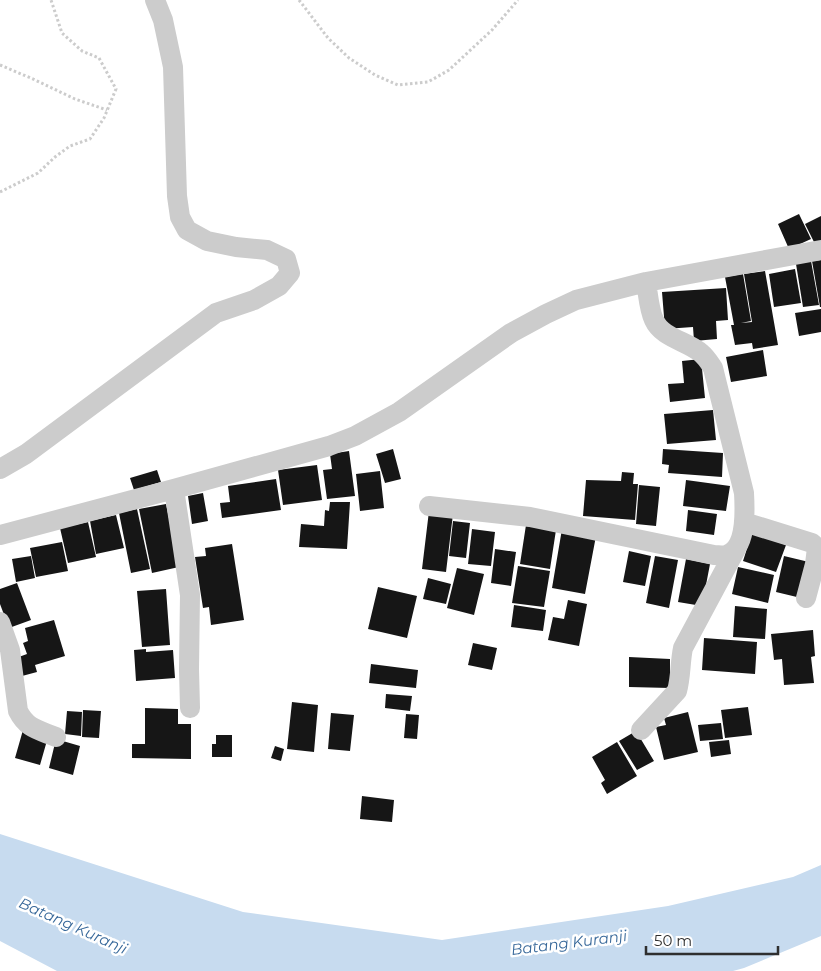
<svg xmlns="http://www.w3.org/2000/svg" width="821" height="971" font-family="Montserrat,sans-serif">
<style>
.water{fill:#c7dbef}
.building{fill:#161616}
.lines{fill:none;stroke-linecap:round;stroke-linejoin:round}
.path{stroke:#ccc;stroke-width:3;stroke-dasharray:2.5 2.5;stroke-linecap:butt}
.street{stroke:#ccc;stroke-width:20}
.labels{text-anchor:middle;stroke-width:5;stroke-linejoin:round;paint-order:stroke}
.water-label{font-size:15px;font-style:italic;fill:#366799;stroke:#fff}
</style>
<rect width="100%" height="100%" fill="#fff"/>
<path class="water" d="M 0,834 L 243,912 L 442,940 L 668,906 L 793,877 L 821,865 L 821,936 L 744,968 L 733,971 L 57,971 L 0,941 Z"/>
<path class="building" d="M 799,214 L 811,239 L 789,249 L 778,224 Z
M 821,216 L 821,241 L 815,244 L 805,224 Z
M 821,260 L 821,307 L 820,307 L 812,261 Z
M 811,261 L 819,305 L 803,307 L 796,264 Z
M 795,269 L 801,303 L 774,307 L 769,274 Z
M 765,271 L 778,345 L 753,349 L 752,343 L 735,345 L 731,325 L 734,325 L 725,277 L 743,274 L 751,321 L 741,323 L 752,322 L 744,274 Z
M 726,288 L 728,320 L 716,321 L 717,339 L 694,341 L 693,327 L 665,329 L 662,292 Z
M 821,309 L 821,332 L 799,336 L 795,313 Z
M 763,350 L 767,376 L 731,382 L 726,357 Z
M 701,359 L 705,398 L 670,402 L 668,384 L 684,383 L 682,361 Z
M 713,410 L 716,440 L 667,444 L 664,414 Z
M 393,449 L 401,479 L 385,483 L 376,454 Z
M 663,449 L 723,453 L 722,477 L 668,473 L 669,465 L 662,464 Z
M 349,451 L 355,496 L 327,499 L 323,470 L 332,469 L 330,454 Z
M 317,465 L 322,500 L 283,505 L 278,470 Z
M 157,470 L 161,482 L 134,490 L 130,478 Z
M 380,471 L 384,508 L 360,511 L 356,474 Z
M 622,472 L 634,473 L 633,484 L 638,484 L 635,520 L 583,516 L 586,480 L 621,481 Z
M 276,479 L 281,510 L 222,518 L 220,503 L 230,502 L 228,486 Z
M 686,480 L 730,486 L 726,511 L 683,506 Z
M 639,485 L 660,487 L 656,526 L 636,524 Z
M 203,493 L 208,521 L 192,524 L 188,496 Z
M 330,502 L 350,502 L 347,549 L 299,547 L 301,524 L 324,526 L 325,510 L 329,511 Z
M 166,504 L 179,567 L 152,573 L 139,509 Z
M 137,509 L 150,569 L 131,573 L 119,513 Z
M 688,510 L 717,514 L 714,535 L 686,531 Z
M 429,511 L 453,514 L 446,572 L 422,569 Z
M 116,515 L 124,548 L 96,554 L 90,521 Z
M 453,521 L 470,523 L 466,558 L 449,556 Z
M 88,522 L 96,557 L 68,563 L 60,528 Z
M 526,525 L 556,530 L 550,569 L 520,564 Z
M 472,529 L 495,532 L 491,566 L 468,564 Z
M 562,529 L 596,536 L 585,594 L 552,588 Z
M 752,533 L 786,545 L 776,572 L 743,561 Z
M 62,542 L 68,571 L 36,577 L 30,548 Z
M 232,544 L 244,620 L 211,625 L 209,607 L 203,608 L 195,557 L 206,556 L 205,548 Z
M 495,549 L 516,552 L 511,586 L 491,583 Z
M 629,551 L 651,556 L 645,586 L 623,582 Z
M 31,556 L 35,578 L 16,582 L 12,559 Z
M 655,556 L 678,560 L 669,608 L 646,603 Z
M 784,556 L 809,562 L 801,598 L 776,592 Z
M 686,559 L 710,564 L 702,606 L 678,602 Z
M 518,566 L 550,571 L 544,607 L 512,603 Z
M 738,567 L 774,575 L 768,603 L 732,594 Z
M 457,568 L 484,574 L 474,615 L 447,608 Z
M 428,578 L 451,584 L 446,604 L 423,599 Z
M 17,583 L 31,620 L 9,628 L 0,604 L 0,589 Z
M 378,587 L 417,596 L 407,638 L 368,629 Z
M 166,589 L 170,645 L 142,647 L 137,591 Z
M 568,600 L 587,604 L 579,646 L 548,640 L 553,617 L 564,619 Z
M 514,605 L 546,610 L 543,631 L 511,627 Z
M 735,606 L 767,609 L 765,639 L 733,637 Z
M 54,620 L 65,656 L 35,665 L 37,672 L 22,676 L 16,658 L 27,654 L 23,643 L 28,641 L 25,628 Z
M 813,630 L 815,656 L 811,657 L 814,683 L 784,685 L 782,659 L 774,660 L 771,634 Z
M 704,638 L 757,642 L 755,674 L 702,670 Z
M 473,643 L 497,648 L 492,670 L 468,665 Z
M 146,649 L 146,652 L 173,650 L 175,678 L 136,681 L 134,650 Z
M 629,657 L 670,659 L 670,688 L 629,687 Z
M 371,664 L 418,670 L 416,688 L 369,683 Z
M 386,694 L 412,696 L 410,711 L 385,708 Z
M 292,702 L 318,705 L 314,752 L 287,749 Z
M 748,707 L 752,735 L 725,738 L 721,710 Z
M 145,708 L 178,709 L 178,724 L 191,724 L 191,759 L 132,758 L 132,744 L 145,744 Z
M 83,710 L 101,711 L 99,738 L 82,737 Z
M 67,711 L 82,712 L 81,736 L 65,734 Z
M 688,712 L 698,752 L 664,760 L 656,727 L 666,725 L 664,718 Z
M 331,713 L 354,715 L 350,751 L 328,749 Z
M 406,714 L 419,715 L 417,739 L 404,738 Z
M 721,723 L 723,739 L 700,741 L 698,725 Z
M 23,730 L 48,737 L 40,765 L 15,758 Z
M 636,731 L 654,761 L 637,770 L 619,741 Z
M 216,735 L 232,735 L 232,757 L 212,757 L 212,744 L 216,744 Z
M 56,739 L 80,746 L 73,775 L 49,768 Z
M 729,740 L 731,754 L 711,757 L 709,742 Z
M 617,742 L 637,776 L 607,794 L 601,783 L 605,780 L 592,757 Z
M 275,746 L 284,749 L 281,761 L 271,758 Z
M 362,796 L 394,800 L 392,822 L 360,819 Z"/>
<g class="lines">
<path class="path" d="M 299,0 L 328,38 L 349,58 L 375,75 L 398,85 L 428,82 L 449,70 L 492,30 L 518,0
M 0,65 L 33,79 L 75,99 L 107,110
M 0,192 L 38,173 L 55,157 L 70,146 L 90,139 L 104,118 L 116,89 L 99,58 L 82,51 L 62,33 L 51,0"/>
<path class="street" d="M 0,469 L 26,454 L 216,313 L 254,300 L 279,286 L 290,273 L 286,259 L 267,250 L 236,247 L 207,241 L 187,230 L 180,217 L 177,196 L 173,67 L 163,20 L 155,0
M 174,489 L 190,595 L 189,669 L 190,708
M 429,506 L 530,517 L 714,555 C 718,555 723,556 726,555 C 747,549 745,510 744,493 L 713,368 C 709,362 706,357 701,353 C 687,341 662,338 654,320 C 649,310 648,293 646,282
M 744,522 L 812,543 L 817,548 L 815,564 L 806,598
M 0,535 L 174,489 L 329,446 L 355,436 L 399,412 L 511,333 L 546,314 L 576,300 L 646,282 L 821,250
M 0,622 L 10,650 L 18,711 C 27,729 39,730 56,737
M 641,730 L 677,691 C 681,677 680,662 683,648 L 736,549"/>
</g>
<g class="labels">
<g class="water-label">
<text transform="translate(73 926) rotate(24)" y="5">Batang Kuranji</text>
<text transform="translate(569 943) rotate(-7)" y="5">Batang Kuranji</text>
</g>
</g>
<path d="M646 946v8h132v-8" fill="none" stroke="#2f2f2f" stroke-width="2.5"/>
<text x="654" y="946" font-size="15" fill="#2f2f2f" stroke="#ffffff" stroke-width="4" paint-order="stroke">50 m</text>
</svg>
